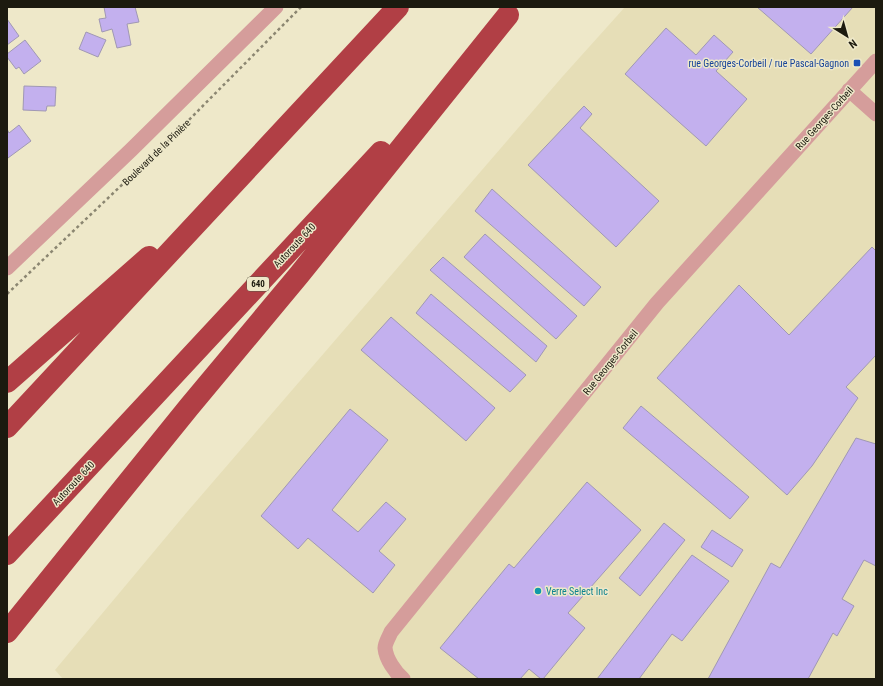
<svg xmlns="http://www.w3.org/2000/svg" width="883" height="686" font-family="'Roboto Condensed',sans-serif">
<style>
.built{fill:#e6deb7}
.building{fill:#c3b0ee;stroke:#a098b4}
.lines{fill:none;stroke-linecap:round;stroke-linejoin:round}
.path{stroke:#8b8671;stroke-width:2.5;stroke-dasharray:3 3;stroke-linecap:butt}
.minor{stroke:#d59d9b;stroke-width:15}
.highway{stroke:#b13f45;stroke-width:22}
.transit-dot{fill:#1a4fb4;stroke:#eee8c9;stroke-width:1.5}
.culture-dot{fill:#0f9aa8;stroke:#eee8c9;stroke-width:1.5}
.labels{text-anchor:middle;stroke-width:3;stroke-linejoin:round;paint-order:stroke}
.shield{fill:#eee8c9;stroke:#5b5847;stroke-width:1}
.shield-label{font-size:9px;font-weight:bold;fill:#1c1a0f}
.transit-label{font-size:10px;fill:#164399;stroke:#eee8c9;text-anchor:end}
.street-label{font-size:10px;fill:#1c1a0f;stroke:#eee8c9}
.culture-label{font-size:10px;fill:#0d838f;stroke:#eee8c9;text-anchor:start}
</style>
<rect width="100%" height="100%" fill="#eee8c9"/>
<path class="built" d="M 625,7 L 876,7 L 876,679 L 63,679 L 55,670 L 187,512 L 563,76 Z"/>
<path class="building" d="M 104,7 L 135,7 L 139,22 L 127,24 L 131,45 L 117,48 L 112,29 L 102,32 L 99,19 L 106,18 Z
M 757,7 L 853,7 L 811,54 Z
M 7,19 L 19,36 L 7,45 Z
M 666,28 L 696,55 L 714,35 L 733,52 L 716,71 L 747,99 L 706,146 L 625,74 Z
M 86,32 L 106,40 L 98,57 L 79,49 Z
M 25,40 L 41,61 L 24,74 L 19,67 L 16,69 L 7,57 L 7,54 Z
M 24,86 L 56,87 L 55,106 L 47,106 L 46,111 L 23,110 Z
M 584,106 L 592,114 L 580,128 L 659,201 L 616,247 L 528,165 Z
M 19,125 L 31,141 L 8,158 L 7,156 L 7,129 L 9,133 Z
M 492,189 L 601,287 L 584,306 L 475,211 Z
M 485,234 L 577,316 L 556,339 L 464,257 Z
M 872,247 L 876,251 L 876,355 L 846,387 L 858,398 L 812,466 L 787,495 L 657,378 L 739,285 L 789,335 Z
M 443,257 L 547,346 L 536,362 L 430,270 Z
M 431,294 L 526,375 L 510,392 L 416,313 Z
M 391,317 L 495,408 L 466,441 L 361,350 Z
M 641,406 L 749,497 L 730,519 L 623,428 Z
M 350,409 L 388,440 L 332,510 L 358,532 L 386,502 L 406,519 L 379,551 L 395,565 L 373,593 L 308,538 L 298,549 L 261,516 Z
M 856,438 L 876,444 L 876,566 L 864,560 L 842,599 L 854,606 L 837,636 L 833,633 L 808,679 L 708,679 L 771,563 L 780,568 Z
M 587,482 L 641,530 L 568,613 L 585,628 L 543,679 L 541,679 L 529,669 L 520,679 L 479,679 L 440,648 L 509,564 L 514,568 Z
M 664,523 L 685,540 L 640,596 L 619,578 Z
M 712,530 L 743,550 L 732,567 L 701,547 Z
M 692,555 L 729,581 L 682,641 L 672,634 L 639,679 L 597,679 Z"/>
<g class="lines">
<path class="path" d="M 7,294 L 166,143 L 301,7"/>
<path class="minor" d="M 849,90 L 876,114
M 7,268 L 131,150 L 276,7
M 403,679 C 395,672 386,659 385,648 C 385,643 389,637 391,632 L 657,303 L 876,61"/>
<path class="highway" d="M 7,382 L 149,257
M 7,427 L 398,7
M 7,554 L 381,152
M 7,632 L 189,407 L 299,275 L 508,15"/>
</g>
<rect class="transit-dot" x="853" y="59" width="8" height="8" rx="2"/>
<circle class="culture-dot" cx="538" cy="591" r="4"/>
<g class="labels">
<rect class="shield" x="247" y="277" width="22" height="14" rx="3"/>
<g class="shield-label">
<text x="258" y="287">640</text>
</g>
<g class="transit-label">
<text x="849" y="67">rue Georges-Corbeil / rue Pascal-Gagnon</text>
</g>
<g class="street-label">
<text transform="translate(824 118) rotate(-48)" y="4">Rue Georges-Corbeil</text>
<text transform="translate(156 152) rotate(-44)" y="4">Boulevard de la Pinière</text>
<text transform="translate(294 245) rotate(-47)" y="4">Autoroute 640</text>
<text transform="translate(610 362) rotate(-51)" y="4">Rue Georges-Corbeil</text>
<text transform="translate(73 483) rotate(-47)" y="4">Autoroute 640</text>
</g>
<g class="culture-label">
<text x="546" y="595">Verre Select Inc</text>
</g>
</g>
<rect width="883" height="686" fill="none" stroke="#1c1a0f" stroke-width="16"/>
<g transform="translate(847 36) rotate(143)" stroke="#eee8c9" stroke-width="3" paint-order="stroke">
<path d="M0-3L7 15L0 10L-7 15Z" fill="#1c1a0f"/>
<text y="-6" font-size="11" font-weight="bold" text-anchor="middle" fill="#1c1a0f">N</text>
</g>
</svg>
